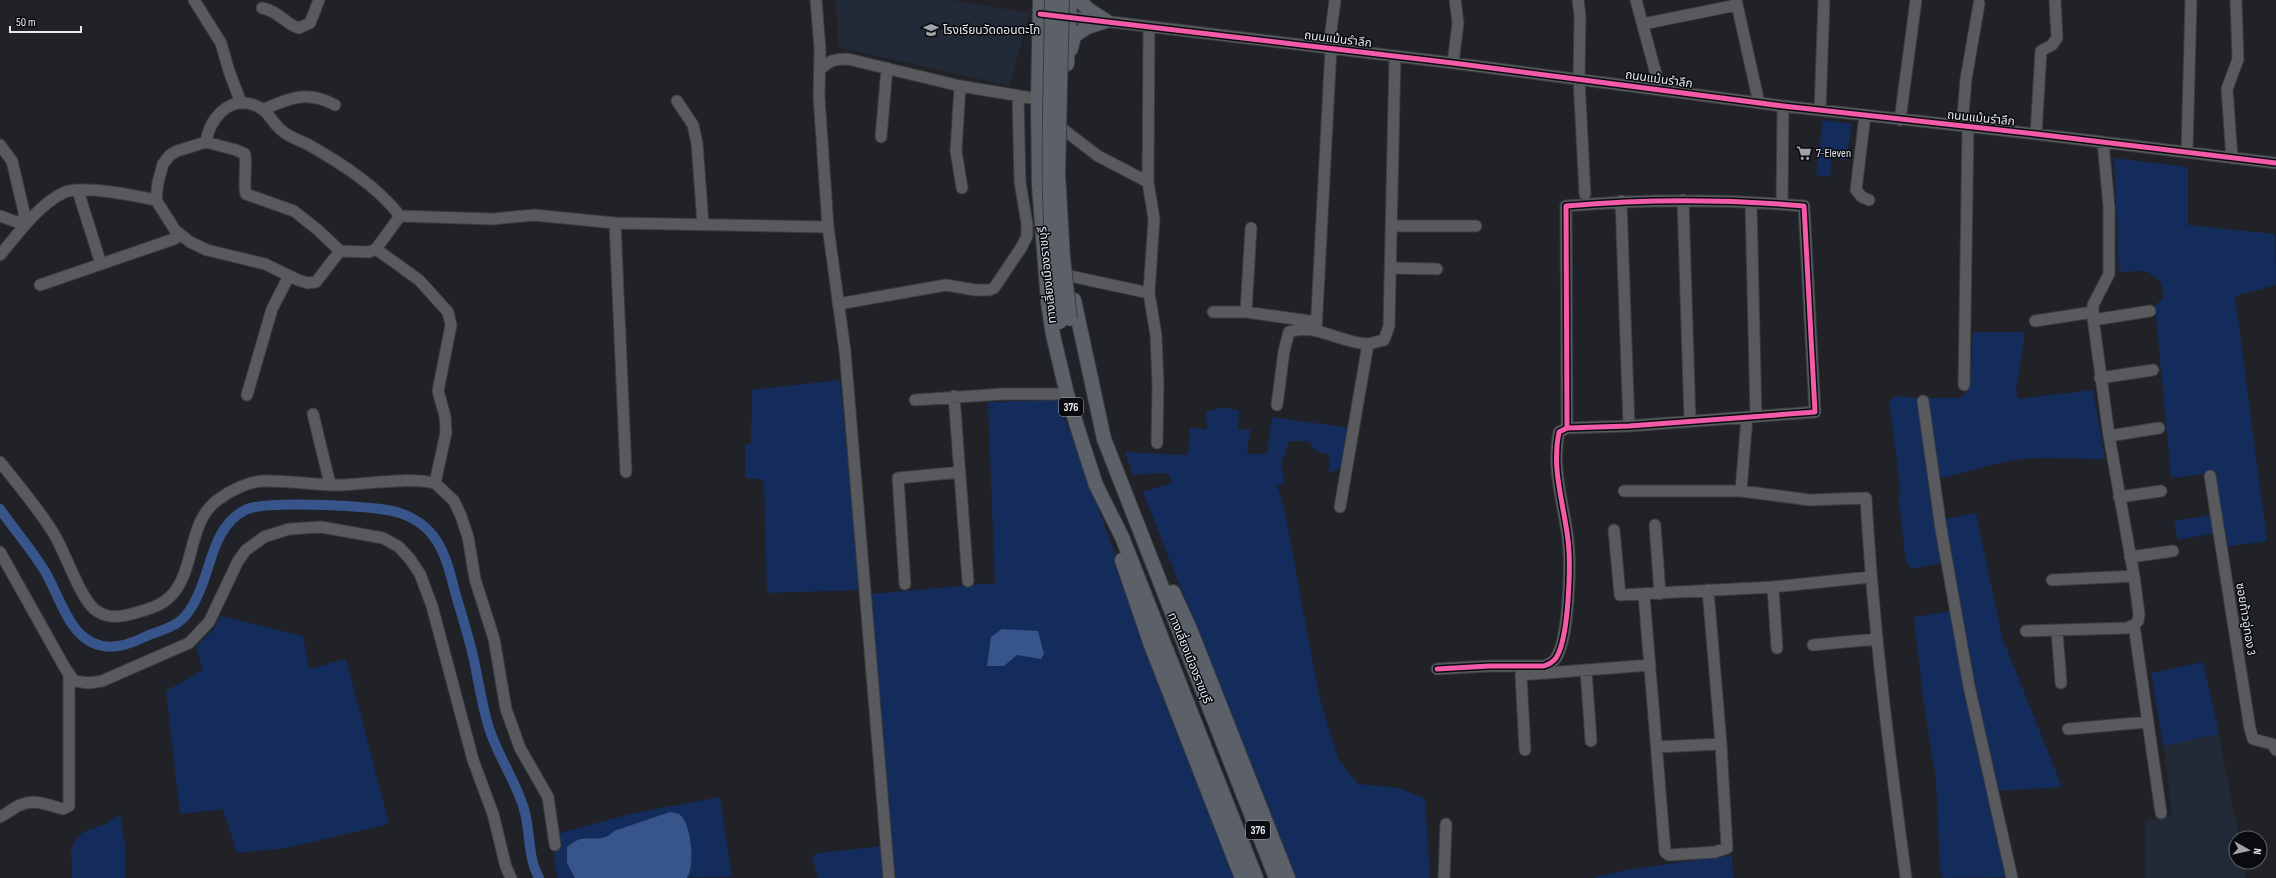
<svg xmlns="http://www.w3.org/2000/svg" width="2276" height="878" font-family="'Sofia Sans Condensed','Noto Sans Thai',sans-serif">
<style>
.built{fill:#232a37}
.green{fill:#142c5b}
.water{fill:#37548b}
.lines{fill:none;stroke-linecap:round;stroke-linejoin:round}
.canal{stroke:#37548b;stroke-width:10}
.minor-casing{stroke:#3a3c40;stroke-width:13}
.major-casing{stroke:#3a3c40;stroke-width:16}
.minor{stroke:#585a5e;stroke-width:11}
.major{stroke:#5c6169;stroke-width:14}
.major-bridge-casing{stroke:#3a3c40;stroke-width:16;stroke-linecap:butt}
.major-bridge{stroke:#5c6169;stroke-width:14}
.cycleway-casing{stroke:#090b0f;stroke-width:8}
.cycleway{stroke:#f35aa7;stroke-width:5}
.labels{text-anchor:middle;stroke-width:3;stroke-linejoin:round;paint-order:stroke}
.shield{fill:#090b0f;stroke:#a4a6ac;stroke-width:1}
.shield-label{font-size:11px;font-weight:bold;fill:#e6e9ef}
.poi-label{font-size:12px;fill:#e6e9ef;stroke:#090b0f;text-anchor:start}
.street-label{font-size:12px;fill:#e6e9ef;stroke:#090b0f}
</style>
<rect width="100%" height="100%" fill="#202227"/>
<path class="built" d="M 836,0 L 951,0 L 1030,13 L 1009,86 L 838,47 Z
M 2215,716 L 2239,838 L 2236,838 L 2236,862 L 2244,862 L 2246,878 L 2145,878 L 2145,820 L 2172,814 L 2161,725 Z"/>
<path class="green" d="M 1823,120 L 1852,124 L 1846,160 L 1832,158 L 1830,177 L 1816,175 Z
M 2114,158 L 2188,167 L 2188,225 L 2275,234 L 2276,285 L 2235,296 L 2267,541 L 2226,547 L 2214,473 L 2171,478 L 2155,306 L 2163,298 L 2162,283 L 2147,271 L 2119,272 Z
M 1973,332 L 2025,332 L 2016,391 L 2018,399 L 2093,390 L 2105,459 C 2076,459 2045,456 2016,460 C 1990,463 1965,474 1939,478 L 1927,398 L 1961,398 L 1969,388 Z
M 840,380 L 860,590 L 767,593 L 764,480 L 745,478 L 745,444 L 751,443 L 752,390 Z
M 1896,396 L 1918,398 L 1943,563 L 1910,569 L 1910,563 L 1906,563 L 1898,494 L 1901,494 L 1889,401 Z
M 1058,400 L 1235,878 L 894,878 L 871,594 L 995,583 L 988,402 Z
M 1223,407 L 1239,411 L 1238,429 L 1250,429 L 1247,454 L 1267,454 L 1272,417 L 1350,428 L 1341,467 L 1329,474 L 1330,455 L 1316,451 L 1308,441 L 1289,441 L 1281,465 L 1285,483 L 1277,485 L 1285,512 L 1319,696 L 1338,758 L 1358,784 L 1400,788 L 1425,799 L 1430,878 L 1295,878 L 1143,492 L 1172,483 L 1168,473 L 1133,475 L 1125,452 L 1188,455 L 1190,428 L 1207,429 L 1206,412 Z
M 1976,513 L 2002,637 L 2062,787 L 1997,791 L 1972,677 L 1945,519 Z
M 2212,515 L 2215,533 L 2178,540 L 2174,521 Z
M 1951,611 L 2008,877 L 1943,878 L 1940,869 L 1936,779 L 1923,698 L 1914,617 Z
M 221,616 L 303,636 L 309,669 L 346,659 L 389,824 L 286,848 L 237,853 L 223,809 L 180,814 L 166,691 L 203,670 L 196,647 L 214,629 Z
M 2203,662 L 2219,734 L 2163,746 L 2151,673 Z
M 720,797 L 732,877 L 558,878 C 553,863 553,847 560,833 L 630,814 Z
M 120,814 L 125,846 L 125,878 L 72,878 L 71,850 L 76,840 L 83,832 L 103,825 Z
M 883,846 L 885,878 L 818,878 L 812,856 L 818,853 Z
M 1732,855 L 1733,878 L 1592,878 L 1626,870 Z"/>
<path class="water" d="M 1002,629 L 1038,631 L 1044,654 L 1041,659 L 1017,655 L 1004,666 L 987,666 L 991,637 Z
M 670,812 C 673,813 677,813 679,814 C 692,823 695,866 687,878 L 575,878 L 567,863 L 567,847 C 571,844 576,840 581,839 C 594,837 604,842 614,831 Z"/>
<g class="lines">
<path class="canal" d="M 0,509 C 15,531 34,552 47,575 C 63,604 74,653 118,646 C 128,645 140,639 149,635 C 176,626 186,622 198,595 C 212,565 213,527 245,510 C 265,500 362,506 387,510 C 402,512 419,520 429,531 C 444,546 450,572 455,592 C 461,613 468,634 473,656 C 478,678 481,700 487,721 C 495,753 515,778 524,809 C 531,832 527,856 539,878"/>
<g class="minor-casing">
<path id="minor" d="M 194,0 L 221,43 L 229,71 L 241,103
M 816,0 L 820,48 L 819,97 L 828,227 L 845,351 L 889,878
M 1578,0 L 1580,16 L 1579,79 L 1585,194
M 1636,0 L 1660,89
M 1736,0 L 1759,103
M 262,8 C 279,11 285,24 299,28 L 310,23 L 319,0
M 1062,16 L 1453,63 L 1783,106 L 2036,134 L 2276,163
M 1643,24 L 1737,5
M 1149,27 L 1148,182 L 1154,219 L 1149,293 L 1156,335 L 1158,384 L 1157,443
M 1453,63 L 1458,23 L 1455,0
M 820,70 C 829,60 835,59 848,59 L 960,86 L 1038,99
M 960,86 L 956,151 L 962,188
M 677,101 L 693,125 L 697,143 L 703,224
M 264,109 C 291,98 307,90 335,105
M 1820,110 L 1824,0
M 1865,115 L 1856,190 L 1862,197 L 1869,200
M 1900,120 L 1916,0
M 1962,126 L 1966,79 L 1979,4
M 1064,130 L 1098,156 L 1148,182
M 2036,134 L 2041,51 L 2052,45 L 2057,38 L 2055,0
M 881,137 L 887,68
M 206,142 C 209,121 227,97 251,104 C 270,109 270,123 285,133 C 292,138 301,141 309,145 C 342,164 377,186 400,216
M 2103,142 L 2109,207 L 2109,274 L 2093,305 L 2093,318 L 2109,436 L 2134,576 L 2139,614 L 2138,621 L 2134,625 L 2161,813
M 0,145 L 12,161 L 24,212 L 25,225
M 2187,152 L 2191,0
M 2232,158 L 2227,89 L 2238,59 L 2236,0
M 78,191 L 101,264
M 1683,200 L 1690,421
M 1621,201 L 1629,426
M 1751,204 L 1756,416
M 1782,204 L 1783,106
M 0,216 L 25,225
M 400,216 L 493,219 L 534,215 L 615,223 L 828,227
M 615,223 L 626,472
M 1393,226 L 1476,226
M 376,249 L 419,280 L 448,312 L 451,325 L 438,391 L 445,416 L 446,433 L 435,483 L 454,501 L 461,516 L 468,537 L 475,579 L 494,639 L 506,709 L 520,748 L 548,797 L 555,845
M 340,251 L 318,230 L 294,211 L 246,194 C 243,188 247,166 245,154 L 236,150 L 206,142 L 177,151 L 170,155 L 163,164 L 158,182 L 156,200 L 175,230 L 190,242 L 207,250 L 265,264 L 298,280 L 308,283 L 316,282 L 340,251 L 369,252 L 376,249 L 400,216
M 0,255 C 18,234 37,206 63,193 C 80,184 136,196 156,200
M 1391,268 L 1437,269
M 1070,276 L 1149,293
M 40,285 L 174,239 L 181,235
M 838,304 L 946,285 L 975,290 L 989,290 L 994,288 L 1021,248 L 1027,236 L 1027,224 L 1020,182 L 1018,96
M 1213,312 L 1246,312 L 1316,322
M 1246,312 L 1251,228
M 2093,320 L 2150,311
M 2035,321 L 2093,312
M 1316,331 L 1331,48 L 1330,39 L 1335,0
M 2100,378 L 2153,370
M 1964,385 L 1968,127
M 247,395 L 272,309 L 289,276
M 954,396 L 968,581
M 915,400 L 1003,394 L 1067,394
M 1923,401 L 1941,529 L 1969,686 L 2012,878
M 1277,405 L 1284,351 L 1289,332 C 1315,322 1342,344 1369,344 C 1373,343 1379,341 1384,340 L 1389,326 L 1395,56
M 313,414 L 330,484
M 2109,436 L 2159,428
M 0,462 C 18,485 39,509 54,534 C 66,554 79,595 94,609 C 105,618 118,618 131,614 C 142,611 156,608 165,601 C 198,577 184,523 219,499 C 231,490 248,482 263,481 C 288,480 314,485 339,485 C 371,484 403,477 435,483
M 2210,476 L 2250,729 L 2253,739 L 2272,744 L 2276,750
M 1624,491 L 1741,491 L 1810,500 L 1866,498 C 1873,625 1889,751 1906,878
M 1741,491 L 1747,417
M 2119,497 L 2161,491
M 1340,507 L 1368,344
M 1655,525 L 1660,594
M 1614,530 L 1620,595 L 1773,587 L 1870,577
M 0,552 L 65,668 L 74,681 L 89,683 L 102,681 L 189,643 L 209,622 L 238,561 L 246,550 L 264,537 L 289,529 L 321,527 L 383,538 L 399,547 L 410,559 L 420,574 L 432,606 L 473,760 L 493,814 L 506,867 L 511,878
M 2130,557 L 2173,551
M 2052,580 L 2134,576
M 905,584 L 898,478 L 960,472
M 1773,587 L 1777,648
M 1644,595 L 1665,852 L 1669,855 L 1715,852 L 1727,848 L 1721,744 L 1708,590
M 2026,631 L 2127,628 L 2134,625
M 2057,631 L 2061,683
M 1813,645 L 1876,639
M 1437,669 L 1489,666 L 1544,666 C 1550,664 1553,662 1556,658 C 1569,638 1571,564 1568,540 C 1564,504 1551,469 1559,432 L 1567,428 L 1629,426 L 1815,412 L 1804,206 C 1725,199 1646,199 1566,206 L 1567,428
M 1586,670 L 1591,741
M 2068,729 L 2148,722
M 1657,747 L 1721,744
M 1525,750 L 1521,675 L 1650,665
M 0,817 C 6,814 11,810 16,807 C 33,797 47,805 63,809 L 69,806 L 69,674
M 1444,878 L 1446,824"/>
</g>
<g class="major-casing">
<path id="major" d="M 1040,0 L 1038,99 L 1039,185 L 1048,302 L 1053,335 L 1067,394 L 1082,442 L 1096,485 L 1122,537 L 1256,878
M 1079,0 L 1089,10 L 1106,21
M 1071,49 L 1074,36 L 1087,27 L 1106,21
M 1067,64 L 1070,0
M 1074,300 L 1104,439 L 1276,878
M 1122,560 L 1151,645 L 1242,878
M 1173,592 L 1190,629 L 1288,878"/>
</g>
<use href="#minor" class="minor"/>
<use href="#major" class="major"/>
<g class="major-bridge-casing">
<path id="major-bridge" d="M 1052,0 C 1051,108 1044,215 1060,322
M 1062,0 L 1058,174 L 1063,258 L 1070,319"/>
</g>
<use href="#major-bridge" class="major-bridge"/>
<g class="cycleway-casing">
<path id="cycleway" d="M 1040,14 L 1453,63 L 1783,106 L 2036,134 L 2276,163
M 1437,669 L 1489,666 L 1544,666 C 1550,664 1553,662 1556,658 C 1569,638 1571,564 1568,540 C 1564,504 1551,469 1559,432 L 1567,428 L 1629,426 L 1815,412 L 1804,206 C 1725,199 1646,199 1566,206 L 1567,428"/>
</g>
<use href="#cycleway" class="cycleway"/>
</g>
<defs>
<g id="school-bare" transform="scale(1.2)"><path d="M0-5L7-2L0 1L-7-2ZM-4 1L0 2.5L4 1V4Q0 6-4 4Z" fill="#a1a3a9" stroke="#090b0f" stroke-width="2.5" paint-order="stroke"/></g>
<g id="supermarket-bare" transform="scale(1.2)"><path d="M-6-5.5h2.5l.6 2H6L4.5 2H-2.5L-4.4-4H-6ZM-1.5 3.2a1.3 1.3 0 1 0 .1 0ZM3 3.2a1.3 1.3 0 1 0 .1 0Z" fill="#a1a3a9" stroke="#090b0f" stroke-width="2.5" paint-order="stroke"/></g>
</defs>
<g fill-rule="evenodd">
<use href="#school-bare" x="931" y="30"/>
<use href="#supermarket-bare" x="1804" y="153"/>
</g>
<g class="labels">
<g class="shield">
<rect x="1059" y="398" width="24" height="18" rx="3"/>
<rect x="1246" y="821" width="24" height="18" rx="3"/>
</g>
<g class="shield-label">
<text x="1071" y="411">376</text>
<text x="1258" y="834">376</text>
</g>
<g class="poi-label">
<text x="943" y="34">โรงเรียนวัดดอนตะโก</text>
<text x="1816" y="157">7-Eleven</text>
</g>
<g class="street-label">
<text transform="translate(1338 39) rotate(7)" y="4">ถนนแม้นรำลึก</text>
<text transform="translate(1659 79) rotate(8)" y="4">ถนนแม้นรำลึก</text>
<text transform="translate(1981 118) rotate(6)" y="4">ถนนแม้นรำลึก</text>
<text transform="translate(1047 275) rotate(-96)" y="4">ทางเลี่ยงเมืองราชบุรี</text>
<text transform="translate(2246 619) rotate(81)" y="4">ซอยท้าวอู่ทอง 3</text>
<text transform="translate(1190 658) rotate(68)" y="4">ทางเลี่ยงเมืองราชบุรี</text>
</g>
</g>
<g transform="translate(2248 850) rotate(98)"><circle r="19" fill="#090b0f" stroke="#616469"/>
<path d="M0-3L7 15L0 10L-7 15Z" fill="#a1a3a9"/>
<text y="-6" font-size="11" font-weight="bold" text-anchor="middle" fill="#e6e9ef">N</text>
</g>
<path d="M10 26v6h71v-6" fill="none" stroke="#e6e9ef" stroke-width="2"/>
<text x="16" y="26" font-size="12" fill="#e6e9ef" stroke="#090b0f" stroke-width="3" paint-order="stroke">50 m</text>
</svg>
